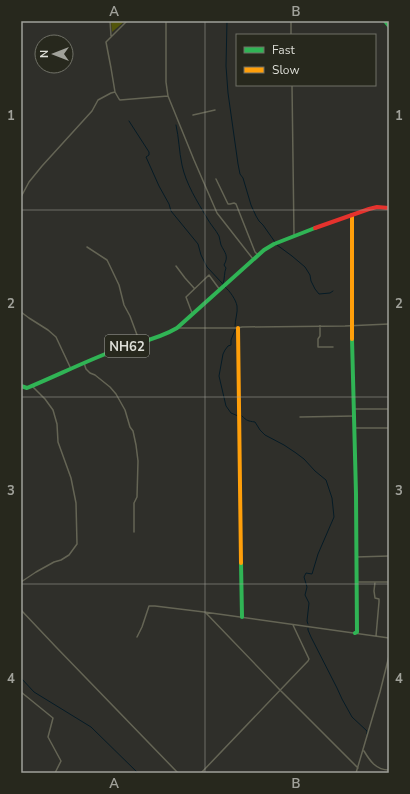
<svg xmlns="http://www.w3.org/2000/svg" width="410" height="794" font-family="'Nunito Sans',sans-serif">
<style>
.green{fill:#52550a}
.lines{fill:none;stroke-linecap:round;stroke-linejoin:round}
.stream{stroke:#051b26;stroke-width:1}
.street{stroke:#656555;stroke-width:1.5}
.fast{stroke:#30b455;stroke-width:4}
.slow{stroke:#ff9f0a;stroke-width:4}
.jam{stroke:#e5322d;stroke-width:4}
.grid{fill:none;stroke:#a0a19a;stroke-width:1;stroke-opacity:0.55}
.labels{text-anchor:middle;stroke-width:3.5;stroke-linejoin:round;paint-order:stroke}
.shield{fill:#27281d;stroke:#a6a79f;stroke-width:1}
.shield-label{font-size:13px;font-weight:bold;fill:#ddded7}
.neatline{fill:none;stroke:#a0a19a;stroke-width:1.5}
.grid-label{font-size:13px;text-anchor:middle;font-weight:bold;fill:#a0a19a}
</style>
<rect width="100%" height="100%" fill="#2f2f2a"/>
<path class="green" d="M 111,21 L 125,21 L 112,32 Z"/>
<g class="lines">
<path class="stream" d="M 227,21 L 226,66 L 228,93 L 238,164 L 240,174 L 243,178 L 251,205 L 256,216 L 259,221 L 263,225 L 275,242
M 129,121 L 149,152 L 149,155 L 146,157 L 159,186 L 169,204 L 171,211 L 198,244 L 201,255 L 207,267 L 222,283 L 223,285
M 176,125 C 179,138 179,151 182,165 C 186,184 197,201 207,218 C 210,224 216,230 219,236 C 220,239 220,242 221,245 C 225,253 229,256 224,265 L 226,268 C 224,272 225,279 223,284
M 277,245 L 292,256 L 305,267 L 310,275 L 311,281 L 315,289 L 319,294 L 330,293 L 333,291
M 225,287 C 230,291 236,300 237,306 C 238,312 235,320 235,326
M 235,330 L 231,340 L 231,345 L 228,346 L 225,350 L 223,354 L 219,376 L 226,406 L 231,413 L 238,416
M 242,416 C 247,421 248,421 255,422 L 260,430 L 265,435 L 284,445 L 296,453 L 304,459 L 315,471 L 326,480 L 332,498 L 334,517 L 318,554 L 312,574 L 306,573 L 304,577 L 307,587 L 305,595 L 309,603 L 307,621 L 308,624
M 308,628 L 308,630 L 311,637 L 337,688 L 342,699 L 352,717 L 367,731 L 367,734
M 21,678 L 34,692 L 91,727 L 138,773"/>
<path class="street" d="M 110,21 L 111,36
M 166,21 L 166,82 L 168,96 L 194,160 L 217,213 L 253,259
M 291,21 L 291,35
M 292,85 L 294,235
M 115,92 L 119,99 L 120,100 L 168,96
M 193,115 L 215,110
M 216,179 L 228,204 L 230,204 L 234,203 L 236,204 L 255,252 L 258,255
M 21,197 L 29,182 L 42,166 L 92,111 L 98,100 L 111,93 L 115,92 L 111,68 L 106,42 L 127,21
M 87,247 L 107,260 L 109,264 L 119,285 L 124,305 L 130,316 L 140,343
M 176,266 L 185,278 L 194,288
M 21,312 L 29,318 L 48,330 L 56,337 L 71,369
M 192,313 L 186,297 L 209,275 L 220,290
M 320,326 L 320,336 L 318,339 L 318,347 L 333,347
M 177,328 L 238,328 L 242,327 L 345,326 L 389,324
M 84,363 L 86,369 L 90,373 L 95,375 L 110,387 L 116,394 L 125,410 L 130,427 L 133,431 L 136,445 L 138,461 L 137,497 L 134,503 L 134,532
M 354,409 L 389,409
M 300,417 L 354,416
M 355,428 L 389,428
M 356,557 L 389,556
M 21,582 L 36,572 L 54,562 L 61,560 L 69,555 L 77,544 L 76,503 L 71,478 L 58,442 L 57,424 L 53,410 L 45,399 L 32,386
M 357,582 L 389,582
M 375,582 L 374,591 L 375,598 L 379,599 L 379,602 L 376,636
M 21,610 L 56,647 L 178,773
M 205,612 L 280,690 L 358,768
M 137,637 L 142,627 L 149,606 L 155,606 L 204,612 L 389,638
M 21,692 L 53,718 L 48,737 L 61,761 L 55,773
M 364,751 C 370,761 376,770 389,770
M 201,773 L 308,661 L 309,659 L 293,625
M 356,773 L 380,692 L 389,656"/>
<path class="fast" d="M 385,21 L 389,26
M 352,339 L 356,494 L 357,632 L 355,633
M 21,386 L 27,388 C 56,376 84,362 113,351 C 135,343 157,340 177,328 L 264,250 L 274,244 L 315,228
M 241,563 L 242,617"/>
<path class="slow" d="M 352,215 L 352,339
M 238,328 L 241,563"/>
<path class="jam" d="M 315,228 L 369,209 L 377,207 L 389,208"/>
</g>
<path class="grid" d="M 205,21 L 205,773M 21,210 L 389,210M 21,397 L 389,397M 21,584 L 389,584"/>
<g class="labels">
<rect class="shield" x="105" y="335" width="44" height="22" rx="3"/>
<g class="shield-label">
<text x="127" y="351">NH62</text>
</g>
</g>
<rect width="410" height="794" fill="none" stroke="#27281d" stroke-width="44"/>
<rect x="236" y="34" width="140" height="52" fill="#27281d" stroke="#707167"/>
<rect x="244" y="47" width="20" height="6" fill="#30b455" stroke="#707167"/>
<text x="272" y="54" font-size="12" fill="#ddded7">Fast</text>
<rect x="244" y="67" width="20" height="6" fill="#ff9f0a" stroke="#707167"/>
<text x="272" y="74" font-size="12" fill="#ddded7">Slow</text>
<g transform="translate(54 54) rotate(270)"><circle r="19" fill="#27281d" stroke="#707167"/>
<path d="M0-3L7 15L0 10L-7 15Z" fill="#a0a19a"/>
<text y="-6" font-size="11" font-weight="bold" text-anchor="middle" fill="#ddded7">N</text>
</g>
<rect x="22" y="22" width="366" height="750" class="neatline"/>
<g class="grid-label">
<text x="114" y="16">A</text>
<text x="296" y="16">B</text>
<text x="11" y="120">1</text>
<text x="399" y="120">1</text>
<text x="11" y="308">2</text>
<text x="399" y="308">2</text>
<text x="11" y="495">3</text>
<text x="399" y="495">3</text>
<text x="11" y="683">4</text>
<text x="399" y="683">4</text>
<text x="114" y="788">A</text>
<text x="296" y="788">B</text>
</g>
</svg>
